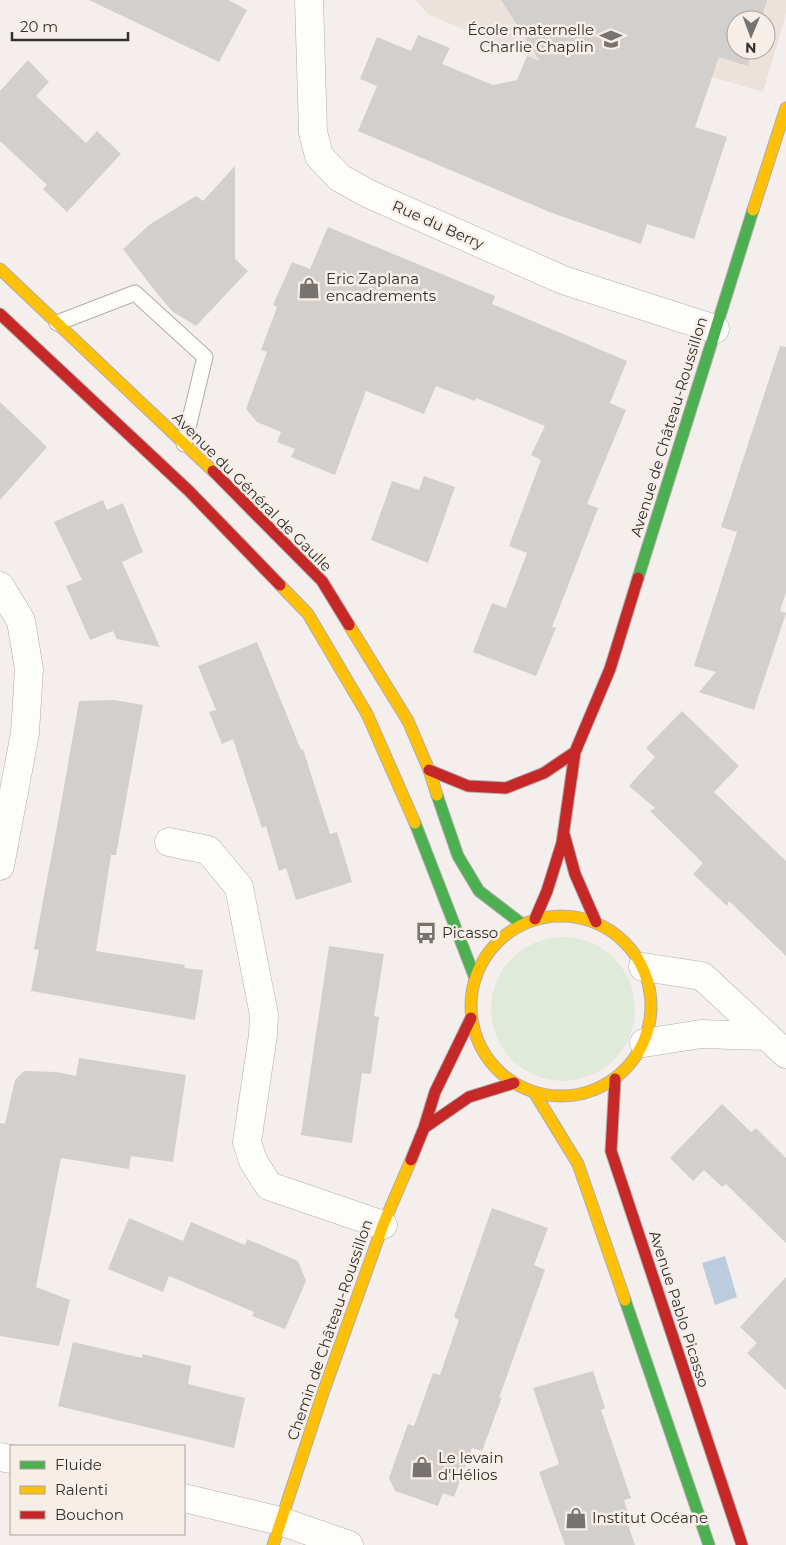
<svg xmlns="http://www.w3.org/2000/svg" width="786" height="1545" font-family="Montserrat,sans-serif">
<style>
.built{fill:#ece2db;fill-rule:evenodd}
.green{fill:#e0eada}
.water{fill:#bbccdf}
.building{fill:#d2cfcc}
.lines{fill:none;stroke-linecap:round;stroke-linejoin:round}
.lane-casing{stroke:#b1adab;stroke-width:17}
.street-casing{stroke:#b1adab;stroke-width:29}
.fast-casing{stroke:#b1adab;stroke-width:13}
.slow-casing{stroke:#b1adab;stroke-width:13}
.jam-casing{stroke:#b1adab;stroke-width:13}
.lane{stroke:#fdfdfc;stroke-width:15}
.street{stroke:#fdfdfc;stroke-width:28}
.fast{stroke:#4caf50;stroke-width:11}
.slow{stroke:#ffc107;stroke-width:11}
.jam{stroke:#c62828;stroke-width:11}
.labels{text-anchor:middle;stroke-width:5;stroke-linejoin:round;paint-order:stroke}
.poi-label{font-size:15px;fill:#33302d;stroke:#f7eee8;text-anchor:start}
.street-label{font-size:15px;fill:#33302d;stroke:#f7eee8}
</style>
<rect width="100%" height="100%" fill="#f4efec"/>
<path class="built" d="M 415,0 L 786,0 L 786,14 L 763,92 L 692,71 L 600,87 L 432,16 L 428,14 ZM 736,20 L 766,20 L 766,50 L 736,50 Z"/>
<path class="green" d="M491 1009a72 72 0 1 1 144 0a72 72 0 1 1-144 0Z"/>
<path class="water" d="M 725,1256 L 737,1297 L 715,1305 L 702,1263 Z"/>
<path class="building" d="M 89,0 L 228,0 L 247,10 L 219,62 Z
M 501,0 L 767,0 L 761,20 L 736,20 L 736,50 L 752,50 L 748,66 L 719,57 L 695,127 L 727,137 L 694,239 L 647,224 L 641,244 L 552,213 L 358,131 L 377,86 L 360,79 L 377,37 L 411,51 L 418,35 L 450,48 L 442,64 L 493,85 L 517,80 L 527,56 L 540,61 Z
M 28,60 L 49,82 L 36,96 L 86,143 L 97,131 L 121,154 L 67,212 L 43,189 L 47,185 L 0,141 L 0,91 Z
M 235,166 L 235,259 L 248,271 L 196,326 L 172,311 L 155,291 L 123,249 L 149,225 L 196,196 L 203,201 Z
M 328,227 L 495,296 L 492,304 L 627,361 L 610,403 L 626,410 L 587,504 L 598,508 L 552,627 L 556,628 L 536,676 L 473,652 L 492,603 L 506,608 L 527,553 L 509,546 L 541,460 L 531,455 L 545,426 L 476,398 L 475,401 L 436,386 L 424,414 L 366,391 L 335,475 L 291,457 L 295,449 L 277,442 L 281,432 L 257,422 L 246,409 L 267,352 L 261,350 L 277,307 L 273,305 L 292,262 L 310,269 Z
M 780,346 L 786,347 L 786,592 L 780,611 L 786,613 L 754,710 L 699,692 L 716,672 L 694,666 L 737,532 L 721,527 Z
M 0,402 L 47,447 L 0,500 Z
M 424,476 L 455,487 L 428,563 L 371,540 L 392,481 L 419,490 Z
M 103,500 L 107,510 L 123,503 L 143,552 L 122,562 L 160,647 L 117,639 L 113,631 L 90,640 L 66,586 L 82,580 L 54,522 Z
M 257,642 L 301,750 L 303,749 L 330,834 L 337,832 L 352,882 L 296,900 L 286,868 L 279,871 L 266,826 L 262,828 L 233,739 L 222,744 L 209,712 L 216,710 L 198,666 Z
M 114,700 L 143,705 L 116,855 L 111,855 L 96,951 L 185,965 L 184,968 L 203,970 L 195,1020 L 31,991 L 39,950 L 34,949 L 58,821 L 79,701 Z
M 682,711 L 739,766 L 714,792 L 786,861 L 786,956 L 729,901 L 727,906 L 693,874 L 703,863 L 650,811 L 655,808 L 629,786 L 655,757 L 646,748 Z
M 329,946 L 384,954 L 374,1016 L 379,1017 L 371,1074 L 362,1073 L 352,1143 L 301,1135 Z
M 79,1058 L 186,1075 L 173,1162 L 131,1156 L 129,1169 L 61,1158 L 36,1287 L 70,1300 L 59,1346 L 0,1336 L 0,1123 L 5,1124 L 15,1080 L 24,1071 L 57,1072 L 76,1076 Z
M 722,1104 L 751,1132 L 756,1128 L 786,1158 L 786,1243 L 726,1184 L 722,1187 L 704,1170 L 693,1181 L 670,1158 Z
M 492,1208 L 548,1228 L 534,1265 L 545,1270 L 499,1398 L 502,1397 L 482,1451 L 472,1448 L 454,1497 L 443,1493 L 438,1506 L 395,1491 L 389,1478 L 408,1424 L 414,1426 L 433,1373 L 440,1375 L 459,1320 L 454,1317 Z
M 129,1218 L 183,1241 L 191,1222 L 245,1245 L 247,1239 L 298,1261 L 306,1281 L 285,1329 L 252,1316 L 254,1312 L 169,1276 L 163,1292 L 108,1269 Z
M 786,1277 L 786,1390 L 747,1353 L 757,1343 L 740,1327 Z
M 73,1342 L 142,1358 L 142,1354 L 191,1366 L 188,1384 L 245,1398 L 234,1448 L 58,1406 Z
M 593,1371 L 605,1408 L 601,1410 L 631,1498 L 624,1500 L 632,1524 L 628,1525 L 635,1545 L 565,1545 L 539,1472 L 559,1464 L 533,1388 Z"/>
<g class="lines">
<g class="lane-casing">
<path id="lane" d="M 57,323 L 135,293 L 205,357 L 184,444"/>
</g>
<g class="street-casing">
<path id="street" d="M 309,0 L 313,132 L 319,156 L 340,178 L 369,194 L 563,280 L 715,329
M 0,586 L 21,621 L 29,669 L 25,733 L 0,866
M 169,842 L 208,850 L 239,887 L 264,1015 L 263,1035 L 247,1142 L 253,1161 L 269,1186 L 383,1225
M 643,967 L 702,976 L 786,1054
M 644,1043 L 701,1034 L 767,1036
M 0,1457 L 11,1459
M 184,1498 L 280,1521 L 349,1545"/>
</g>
<g class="fast-casing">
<path id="fast" d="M 638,578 L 753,210
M 437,795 L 458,856 L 479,891 L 522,924
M 415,823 L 475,978
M 625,1300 L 709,1545"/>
</g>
<g class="slow-casing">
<path id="slow" d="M 753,210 L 786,108
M 0,269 L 213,471
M 280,585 L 308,614 L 367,714 L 415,823
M 349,625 L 408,721 L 429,770 L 437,795
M471 1006a90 90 0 1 1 180 0a90 90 0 1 1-180 0Z
M 534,1092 L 578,1164 L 625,1300
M 273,1545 L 323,1393 L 383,1225 L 411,1160"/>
</g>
<g class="jam-casing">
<path id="jam" d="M 0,314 L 189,491 L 280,585
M 213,471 L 322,581 L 349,625
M 429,770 L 468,786 L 506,788 L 544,773 L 575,752
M 564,834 L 575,874 L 596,922
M 535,919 L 547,891 L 562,843 L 575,752 L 610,669 L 638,578
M 615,1079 L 611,1151 L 742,1545
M 424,1128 L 469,1097 L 514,1083
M 411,1160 L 424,1128 L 435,1092 L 471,1018"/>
</g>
<use href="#lane" class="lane"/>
<use href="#street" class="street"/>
<use href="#fast" class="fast"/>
<use href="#slow" class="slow"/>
<use href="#jam" class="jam"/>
</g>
<defs>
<g id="school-bare" transform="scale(1.725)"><path d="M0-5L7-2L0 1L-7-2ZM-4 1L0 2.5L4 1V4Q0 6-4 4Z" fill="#777370" stroke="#f7eee8" stroke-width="2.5" paint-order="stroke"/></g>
<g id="shop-bare" transform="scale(1.725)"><path d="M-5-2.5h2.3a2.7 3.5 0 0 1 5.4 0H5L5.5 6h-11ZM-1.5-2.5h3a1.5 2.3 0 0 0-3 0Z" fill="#777370" stroke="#f7eee8" stroke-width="2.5" paint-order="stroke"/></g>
<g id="bus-bare" transform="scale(1.725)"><path d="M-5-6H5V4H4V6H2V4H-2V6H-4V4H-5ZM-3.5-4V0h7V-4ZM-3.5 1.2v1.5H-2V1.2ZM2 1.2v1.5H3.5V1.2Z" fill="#777370" stroke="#f7eee8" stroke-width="2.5" paint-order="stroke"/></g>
</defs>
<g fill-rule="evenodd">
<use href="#school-bare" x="611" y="39"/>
<use href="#shop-bare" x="309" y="288"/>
<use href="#bus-bare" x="426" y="933"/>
<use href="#shop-bare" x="422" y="1467"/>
<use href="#shop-bare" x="576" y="1518"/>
</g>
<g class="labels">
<g class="poi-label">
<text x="594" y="35" text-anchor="end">École maternelle<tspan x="594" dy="17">Charlie Chaplin</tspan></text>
<text x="326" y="284">Eric Zaplana<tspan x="326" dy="17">encadrements</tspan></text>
<text x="442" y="938">Picasso</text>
<text x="438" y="1463">Le levain<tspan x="438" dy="17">d'Hélios</tspan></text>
<text x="592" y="1523">Institut Océane</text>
</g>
<g class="street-label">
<text transform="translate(438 225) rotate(24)" y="5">Rue du Berry</text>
<text transform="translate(669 427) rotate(-73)" y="5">Avenue de Château-Roussillon</text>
<text transform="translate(252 492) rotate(45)" y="5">Avenue du Général de Gaulle</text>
<text transform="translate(679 1309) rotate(72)" y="5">Avenue Pablo Picasso</text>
<text transform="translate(330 1330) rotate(-71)" y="5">Chemin de Château-Roussillon</text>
</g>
</g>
<rect x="10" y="1445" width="175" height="90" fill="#f7eee8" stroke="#a9a29d"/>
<rect x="20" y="1461" width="25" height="8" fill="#4caf50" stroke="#a9a29d"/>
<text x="55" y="1470" font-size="15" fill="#33302d">Fluide</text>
<rect x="20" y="1486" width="25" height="8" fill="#ffc107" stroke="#a9a29d"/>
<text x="55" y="1495" font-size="15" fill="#33302d">Ralenti</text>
<rect x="20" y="1511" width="25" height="8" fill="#c62828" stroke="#a9a29d"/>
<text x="55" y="1520" font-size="15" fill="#33302d">Bouchon</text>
<g transform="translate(751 35) rotate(181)"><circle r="24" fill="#f7eee8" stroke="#a9a29d"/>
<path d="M0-4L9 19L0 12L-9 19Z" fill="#777370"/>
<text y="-8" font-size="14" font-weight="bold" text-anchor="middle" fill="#33302d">N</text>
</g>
<path d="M12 32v8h116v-8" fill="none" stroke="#33302d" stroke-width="2.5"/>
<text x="20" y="32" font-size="15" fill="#33302d" stroke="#f7eee8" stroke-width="4" paint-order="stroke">20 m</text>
</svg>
